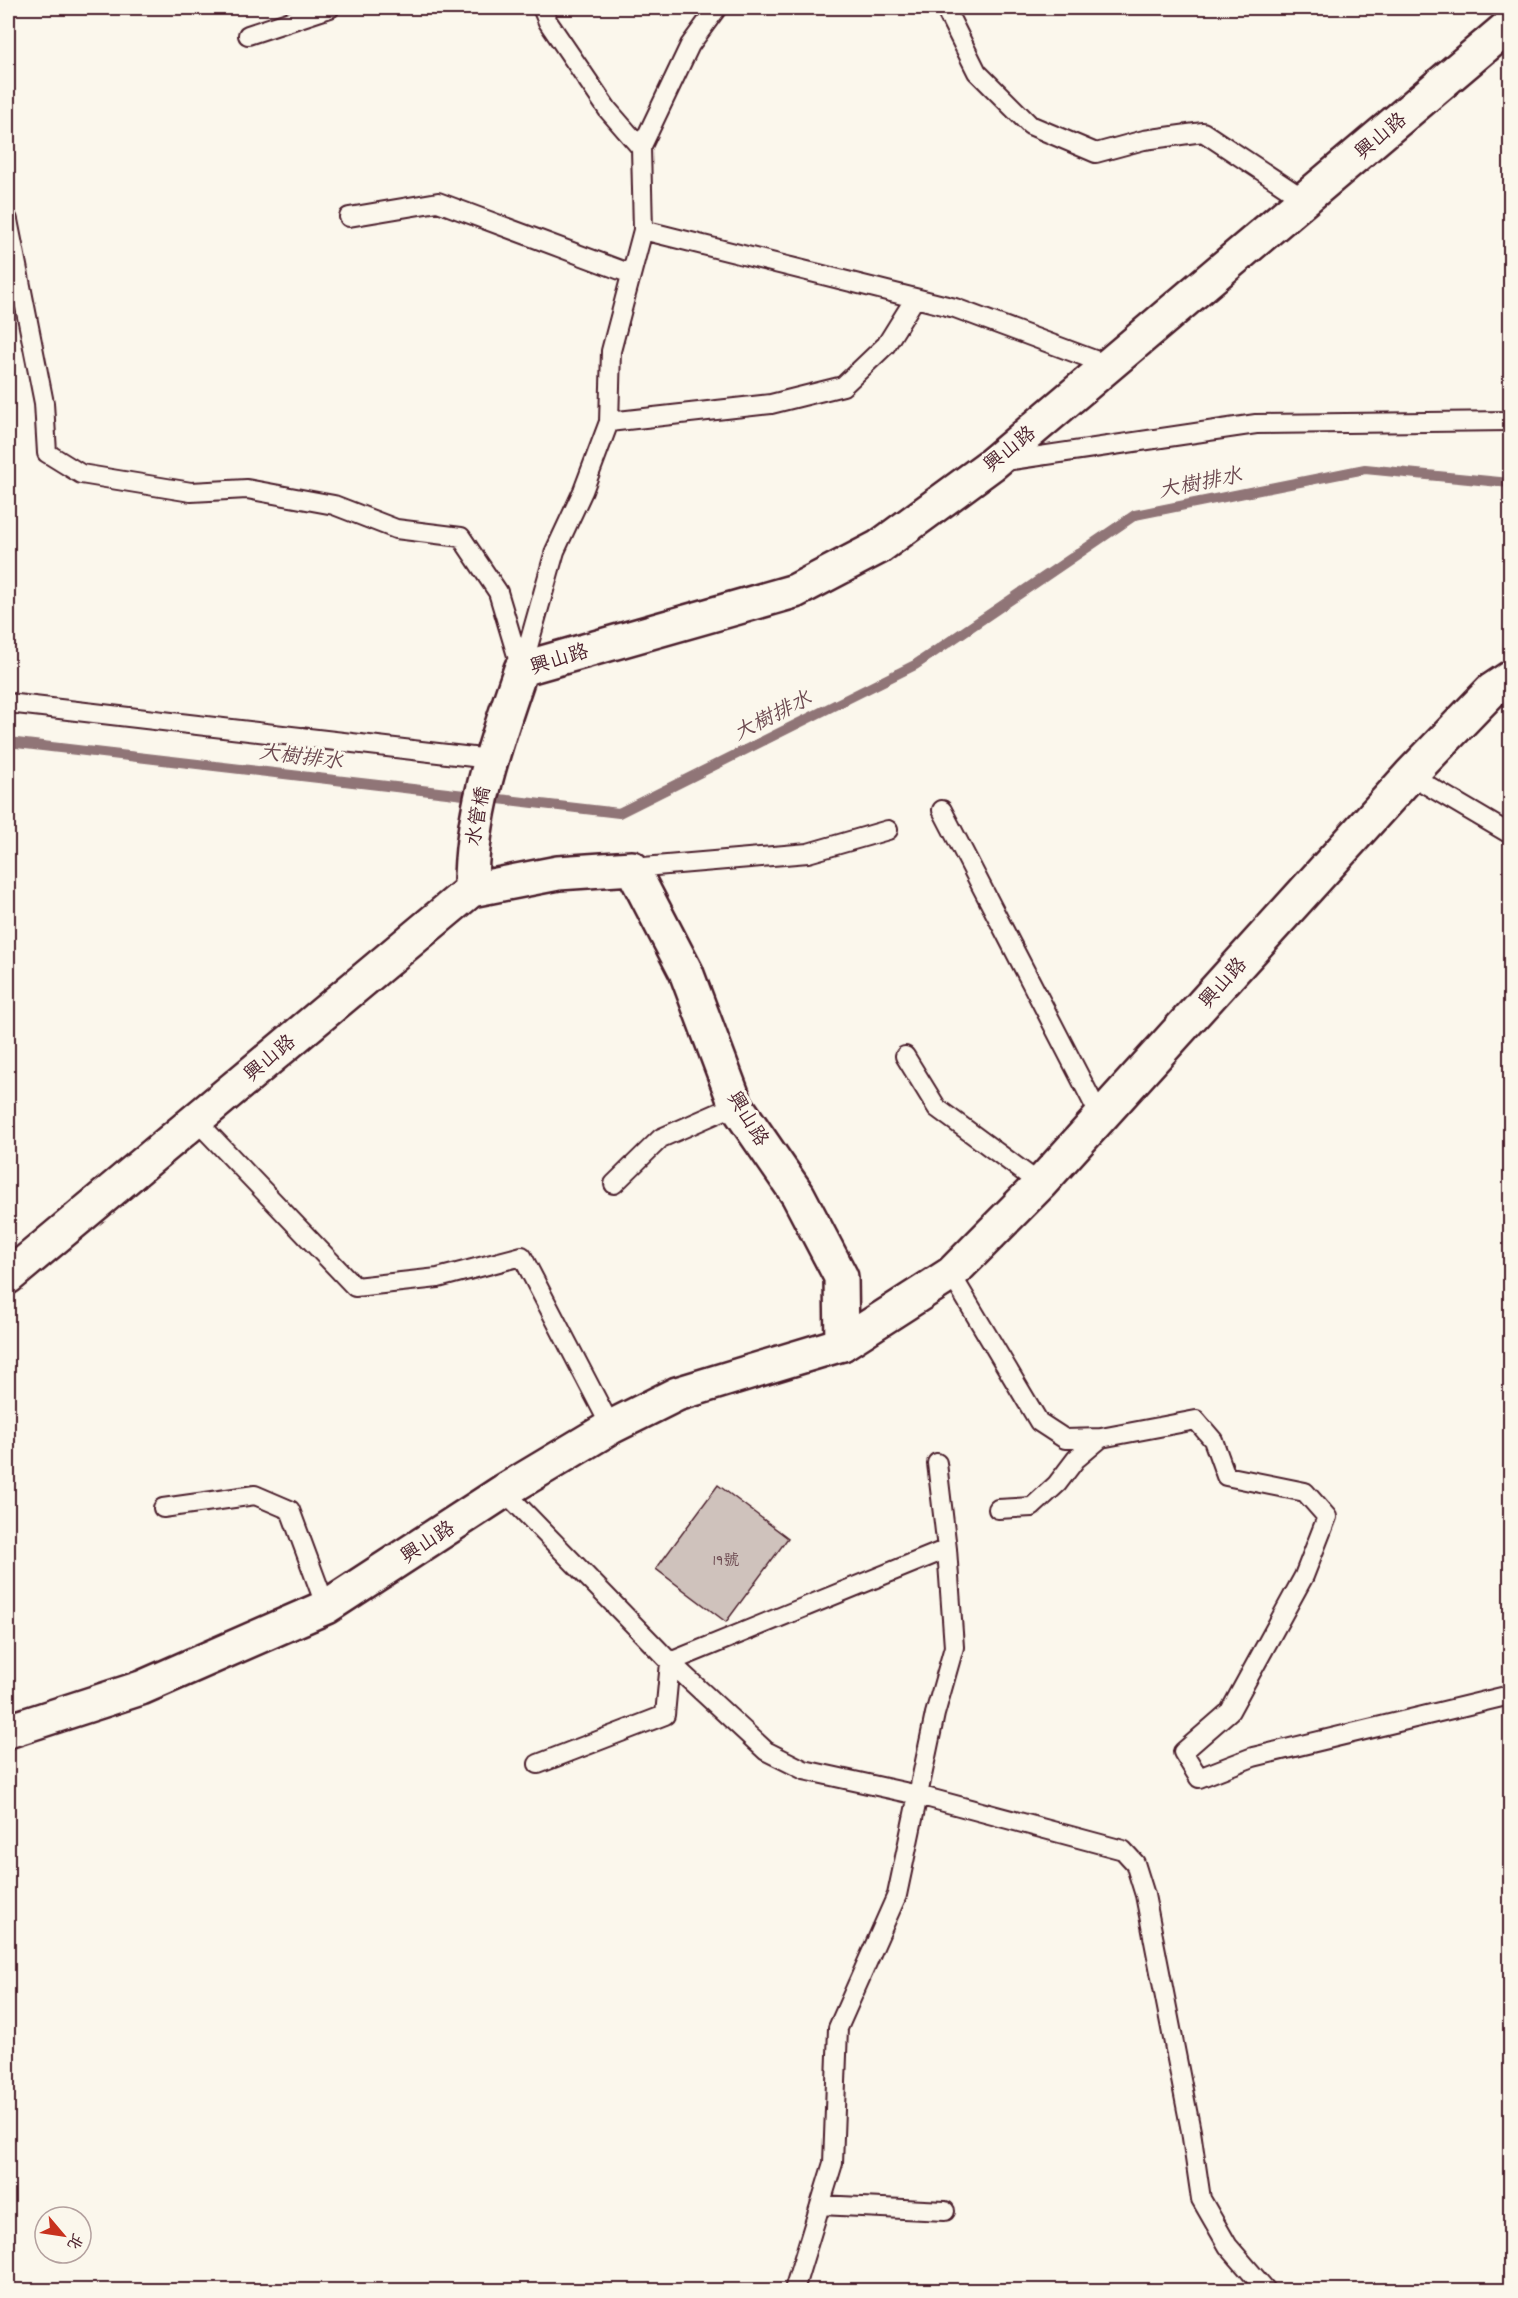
<svg xmlns="http://www.w3.org/2000/svg" width="1518" height="2298" font-family="Dekko,'LXGW WenKai TC',sans-serif">
<style>
.lines{fill:none;stroke-linecap:round;stroke-linejoin:round}
.stream{stroke:#907477;stroke-width:10}
.building{fill:#cfc2bc;stroke:#4a1f2b;stroke-width:1.5}
.lane-casing{stroke:#4a1f2b;stroke-width:22}
.street-casing{stroke:#4a1f2b;stroke-width:38}
.secondary-casing{stroke:#4a1f2b;stroke-width:38}
.lane{stroke:#fbf7ec;stroke-width:18}
.street{stroke:#fbf7ec;stroke-width:33}
.secondary{stroke:#fbf7ec;stroke-width:33}
.labels{text-anchor:middle;stroke-width:6;stroke-linejoin:round;paint-order:stroke}
.number-label{font-size:16px;fill:#6b484f}
.street-label{font-size:20px;fill:#4a1f2b;stroke:#fbf7ec}
.water-label{font-size:21px;font-style:italic;fill:#6d4a51;stroke:#fbf7ec}
</style>
<rect width="100%" height="100%" fill="#fbf7ec"/>
<filter id="ink" filterUnits="userSpaceOnUse"><feTurbulence type="fractalNoise" baseFrequency=".0167" numOctaves="2"/><feDisplacementMap in="SourceGraphic" scale="12" xChannelSelector="R" yChannelSelector="G"/><feConvolveMatrix kernelMatrix="1 2 1 2 8 2 1 2 1" color-interpolation-filters="sRGB"/></filter>
<g filter="url(#ink)">
<g class="lines">
<path class="stream" d="M 8,742 L 619,813 L 915,665 L 1135,515 L 1365,469 L 1510,483"/>
</g>
<path class="building" d="M 718,1485 L 788,1538 L 726,1622 L 656,1569 Z"/>
<g class="lines">
<g class="lane-casing">
<path id="lane" d="M 542,8 L 548,22 L 608,110 L 641,148
M 945,8 L 977,72 L 1030,125 L 1096,153 L 1144,140 L 1203,132 L 1304,199
M 248,35 L 330,8
M 349,217 L 438,202 L 631,274
M 8,220 L 44,403 L 47,453 L 81,474 L 191,492 L 247,489 L 334,505 L 396,529 L 461,537 L 498,592 L 521,669
M 643,230 L 955,308 L 1108,365
M 609,422 L 771,404 L 843,386 L 886,345 L 914,300
M 999,462 L 1256,424 L 1510,421
M 522,668 L 555,551 L 583,491 L 609,422 L 611,351 L 643,230 L 641,148 L 690,45 L 717,8
M 8,703 L 490,759
M 1410,775 L 1510,834
M 942,810 L 1100,1116
M 632,868 L 808,853 L 888,830
M 905,1056 L 937,1108 L 1040,1184
M 195,1119 L 355,1287 L 438,1278 L 522,1256 L 611,1427
M 614,1184 L 661,1138 L 736,1105
M 951,1274 L 1039,1422 L 1065,1439 L 1101,1438 L 1196,1420 L 1213,1440 L 1226,1476 L 1305,1492 L 1327,1517 L 1304,1576 L 1230,1711 L 1183,1752 L 1199,1778 L 1253,1757 L 1510,1695
M 504,1491 L 670,1662 L 766,1751 L 804,1770 L 918,1795 L 1123,1850 L 1135,1863 L 1145,1895 L 1191,2131 L 1201,2199 L 1228,2246 L 1266,2290
M 163,1508 L 255,1495 L 290,1510 L 326,1607
M 998,1509 L 1032,1507 L 1057,1484 L 1076,1459 L 1101,1438
M 538,1764 L 665,1715 L 670,1662 L 947,1549
M 820,2205 L 945,2211
M 794,2290 L 833,2163 L 838,2028 L 897,1895 L 935,1714 L 954,1647 L 947,1549 L 937,1463"/>
</g>
<g class="street-casing">
<path id="street" d="M 471,890 C 470,812 496,742 521,669 L 795,591 L 879,547 L 992,464 L 1510,25
M 8,1277 L 471,890 L 558,873 L 632,868 L 686,972 L 736,1105 L 798,1195 L 841,1277 L 842,1344"/>
</g>
<g class="secondary-casing">
<path id="secondary" d="M 8,1731 L 141,1688 L 326,1607 L 504,1491 L 611,1427 L 677,1394 L 842,1344 L 951,1274 L 1040,1184 L 1410,775 L 1492,690 L 1510,678"/>
</g>
<use href="#lane" class="lane"/>
<use href="#street" class="street"/>
<use href="#secondary" class="secondary"/>
</g>
</g>
<g class="labels">
<g class="number-label">
<text x="726" y="1565">19號</text>
</g>
<g class="street-label">
<text transform="translate(1380 135) rotate(-40)" y="7">興山路</text>
<text transform="translate(1009 448) rotate(-39)" y="7">興山路</text>
<text transform="translate(559 658) rotate(-17)" y="7">興山路</text>
<text transform="translate(477 816) rotate(-80)" y="7">水管橋</text>
<text transform="translate(1222 982) rotate(-48)" y="7">興山路</text>
<text transform="translate(269 1057) rotate(-40)" y="7">興山路</text>
<text transform="translate(749 1118) rotate(59)" y="7">興山路</text>
<text transform="translate(427 1541) rotate(-33)" y="7">興山路</text>
</g>
<g class="water-label">
<text transform="translate(1200 482) rotate(-11)" y="7">大樹排水</text>
<text transform="translate(772 715) rotate(-27)" y="7">大樹排水</text>
<text transform="translate(301 756) rotate(7)" y="7">大樹排水</text>
</g>
</g>
<rect width="1518" height="2298" fill="none" stroke="#fbf7ec" stroke-width="30"/>
<rect x="15" y="15" width="1488" height="2268" fill="none" stroke="#4a1f2b" stroke-width="2" filter="url(#ink)"/>
<g transform="translate(63 2235) rotate(119)"><circle r="28" fill="#fbf7ec" stroke="#b4a19f" stroke-width="1.5"/>
<path d="M0-4.5L10 22L0 15L-10 22Z" fill="#c8321e"/>
<text y="-9" font-size="16" font-weight="bold" text-anchor="middle" fill="#4a1f2b">北</text>
</g>
</svg>
